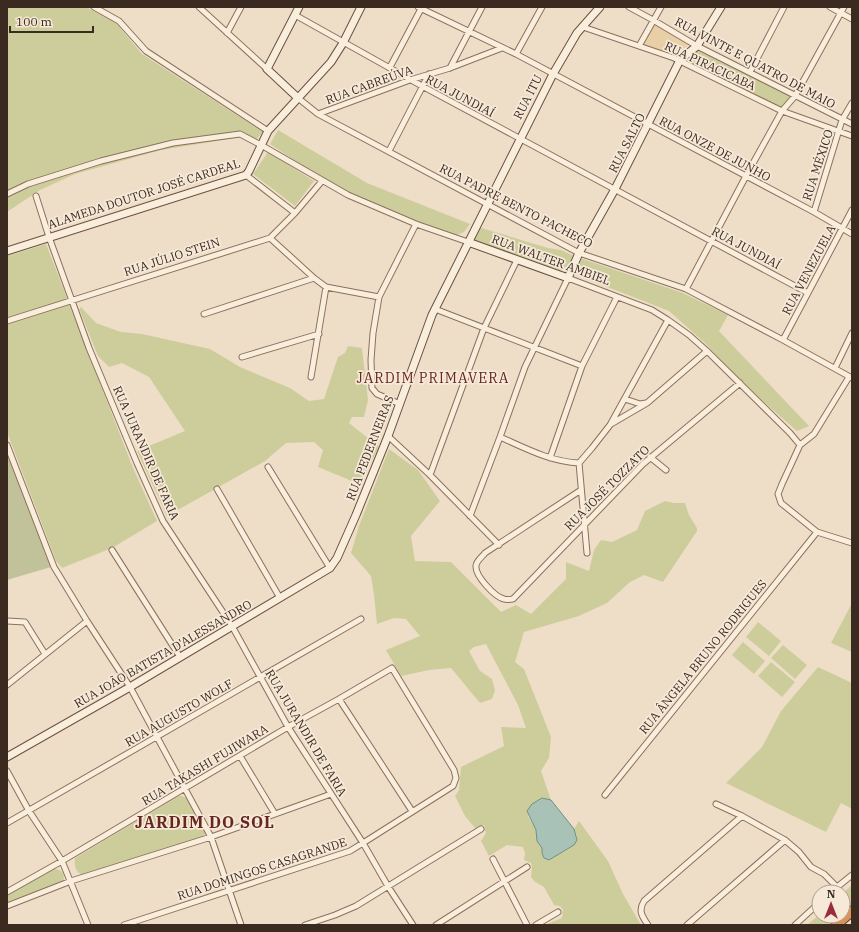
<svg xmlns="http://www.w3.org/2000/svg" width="859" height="932" font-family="'IBM Plex Serif',serif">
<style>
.green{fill:#cdcd9c}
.sand{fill:#e9cfa6}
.cemetery{fill:#c2c29a}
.water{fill:#a9c2b8;stroke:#6f9185}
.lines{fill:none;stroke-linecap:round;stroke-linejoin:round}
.street-casing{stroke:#8b705d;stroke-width:7}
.secondary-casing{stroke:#6c5140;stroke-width:9}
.highway-casing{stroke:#593f31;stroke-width:11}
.street{stroke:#f9eddc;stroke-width:5}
.secondary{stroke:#f9eddc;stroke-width:7}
.highway{stroke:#dc935b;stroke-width:9}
.labels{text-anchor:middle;stroke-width:3.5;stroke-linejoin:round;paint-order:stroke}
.street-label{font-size:12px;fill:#3b2a20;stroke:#f6e9d8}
.quarter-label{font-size:14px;letter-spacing:1px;fill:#672620;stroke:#f6e9d8}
.district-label{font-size:16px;font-weight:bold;letter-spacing:1px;fill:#672620;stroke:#f6e9d8}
</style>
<rect width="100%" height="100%" fill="#eedec8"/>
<path class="green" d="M 7,7 L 86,7 L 116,23 L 142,54 L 263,132 L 253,143 L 242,137 L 161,150 L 75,174 L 40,190 L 7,212 Z
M 697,46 L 795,96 L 782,111 L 680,60 Z
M 278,130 L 367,183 L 470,224 L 464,232 L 457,235 L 444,232 L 354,195 L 307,169 L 270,144 Z
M 268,152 L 314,181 L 295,206 L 253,174 Z
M 478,227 L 548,248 L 561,250 L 574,256 L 567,269 L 560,271 L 476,242 L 474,237 Z
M 46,244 L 133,468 L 157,521 L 112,548 L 62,568 L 56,561 L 7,432 L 7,256 Z
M 580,258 L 683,293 L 728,315 L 719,331 L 809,426 L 797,431 L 751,391 L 706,344 L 669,311 L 574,274 Z
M 81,307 L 96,323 L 121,332 L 142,334 L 210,349 L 240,367 L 290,388 L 309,401 L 324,399 L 338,357 L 345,353 L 348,346 L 362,348 L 368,400 L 364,417 L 352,417 L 349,423 L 379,447 L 359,484 L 318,467 L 323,450 L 314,442 L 286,443 L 265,461 L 167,516 L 137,451 L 185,431 L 149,377 L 122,363 L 109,367 L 98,356 L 79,309 Z
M 389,449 L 418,470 L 440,501 L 411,536 L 415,561 L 451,562 L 501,612 L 516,605 L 531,614 L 566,579 L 566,562 L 589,571 L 594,550 L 601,540 L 612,542 L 637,530 L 645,511 L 665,501 L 674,503 L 685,503 L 689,515 L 697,528 L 697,531 L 663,582 L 644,575 L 630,582 L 607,603 L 579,616 L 524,632 L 515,662 L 524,669 L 551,737 L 549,758 L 541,771 L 551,800 L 542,798 L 528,816 L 536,830 L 537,841 L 542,848 L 542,853 L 544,858 L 549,860 L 577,840 L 574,829 L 579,821 L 608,861 L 623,894 L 641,925 L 545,925 L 562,918 L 563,910 L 560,906 L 554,905 L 544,887 L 534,881 L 531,877 L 532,867 L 531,863 L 524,860 L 525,854 L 523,847 L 507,845 L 489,856 L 481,841 L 486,833 L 484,825 L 475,828 L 465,816 L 455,796 L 459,790 L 461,767 L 504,746 L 501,727 L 526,728 L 518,705 L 486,644 L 474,647 L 469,651 L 480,671 L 492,679 L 495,690 L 492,699 L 480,703 L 451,668 L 429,670 L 401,676 L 386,650 L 420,636 L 406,619 L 394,618 L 377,624 L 374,595 L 371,576 L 351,553 L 359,526 Z
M 852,603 L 852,652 L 831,643 Z
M 758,622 L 781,641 L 769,656 L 746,637 Z
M 743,642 L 765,661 L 754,674 L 732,655 Z
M 783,645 L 807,665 L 795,679 L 771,658 Z
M 771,662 L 795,682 L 782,697 L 758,676 Z
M 818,667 L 852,683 L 852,809 L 841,803 L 826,832 L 726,783 L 762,747 L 781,711 Z
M 179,796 L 182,796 L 188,799 L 205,830 L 205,834 L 202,837 L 81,875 C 75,870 74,865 75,858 Z
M 53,869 C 61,868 66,874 63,882 L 7,902 L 7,894 Z
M 852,885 L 852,905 L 843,914 L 843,893 Z
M 819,915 L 819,916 L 842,916 L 833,925 L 807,925 Z"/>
<path class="sand" d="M 654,22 L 690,43 L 675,57 L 641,45 Z"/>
<path class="cemetery" d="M 7,446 L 51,567 L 7,580 Z"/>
<path class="water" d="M 542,798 L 551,800 L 574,829 L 577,840 L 574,845 L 549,860 L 544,858 L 542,853 L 542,848 L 537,841 L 536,830 L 527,811 L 532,804 Z"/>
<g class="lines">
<g class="street-casing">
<path id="street" d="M 94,7 L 119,21 L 146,51 L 268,131
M 199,7 L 267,69
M 418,7 L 516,54 L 814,212 L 852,234
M 629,7 L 653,20 L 697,46 L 852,124
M 830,7 L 852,19
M 295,15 L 422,86 L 808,293
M 583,27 L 674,58 L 782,111 L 852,136
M 227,33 L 241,7
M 639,46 L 661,7
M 516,54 L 542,7
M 390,67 L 422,7
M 450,68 L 482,7
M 750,72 L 784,7
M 298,98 L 318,114 L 579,253 L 686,289 L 783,340 L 852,378
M 318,114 L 410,80 L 450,68 L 502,48
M 389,151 L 429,74
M 246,175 L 295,213
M 7,194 L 28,184 L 101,161 L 173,143 L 240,134 L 261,145 L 348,195 L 416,224 L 468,242
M 36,196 L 49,237 L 89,348 L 137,463 L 163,521 L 232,626 L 288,727 L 363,843 L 389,888 L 413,925
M 814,212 L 842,120 L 852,103
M 270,238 L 314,278 L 326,287 L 379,297
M 686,289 L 746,176 L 782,111 L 795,96 L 844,7
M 435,309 L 582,366
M 204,314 L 314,278
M 7,321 L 270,238 L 295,213 L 322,181
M 783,340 L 852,210
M 242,357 L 319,334
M 835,368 L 852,333
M 311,377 L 326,287
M 849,377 L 814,434 L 800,445 L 782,484 L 778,494 L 781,503 L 817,532 L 852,543
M 625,399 L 640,404 L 646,403
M 400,404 L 377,394 L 372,388 L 371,360 L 373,333 L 379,297 L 416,224
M 611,424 L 647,403 L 707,351
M 388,436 L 430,475 L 499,545
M 500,437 C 525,448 551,462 579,463
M 7,445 L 54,567 L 87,621 L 130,687 L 211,837 L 241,925
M 650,457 L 666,470
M 550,458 L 582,366 L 617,297
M 579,463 L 592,448 L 610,425 L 668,320
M 579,463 L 587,553
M 268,467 L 330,568
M 430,475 L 484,328 L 517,260
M 217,489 L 280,598
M 581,490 L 485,553 C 482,557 476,561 476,566 C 475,576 495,597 504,599 C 507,600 511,599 513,599 L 643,464 L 740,383
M 470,516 L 500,437 L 525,367 L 568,278 L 652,310 L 668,320 L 689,335 L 707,351 L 790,433 L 800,445
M 112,550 L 180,657
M 7,621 L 25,622 L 45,654
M 7,685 L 87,621
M 339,699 L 412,811
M 240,756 L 275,814
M 7,771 L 29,811 L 62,861 L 88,925
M 605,795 L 817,532
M 716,804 L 742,816 L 785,840 L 799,852 L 811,867 L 824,874 L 837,887
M 7,823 L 361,619
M 493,859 L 527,925
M 7,892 L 62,861 L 288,727 L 339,699 L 392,668 L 454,770 L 456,778 L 453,786 L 363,843 L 350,851 L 124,925
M 831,892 L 852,875
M 7,906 L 71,881 L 211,837 L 331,794
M 305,925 L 335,915 L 356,906 L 481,829
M 436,925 L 527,867
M 536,925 L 558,912
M 648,925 C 642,916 638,911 644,901 L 742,816
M 687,925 L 785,840
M 795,925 L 819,903"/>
</g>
<g class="secondary-casing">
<path id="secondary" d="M 298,98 L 267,69 L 299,7
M 468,242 L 568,278 L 579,253 L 615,189 L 680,60 L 697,46 L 721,7
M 7,251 L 246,175 L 249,171 L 268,131 L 331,62 L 343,43 L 361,7
M 7,757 L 130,687 L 330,568 L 337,558 L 356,515 L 388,436 L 432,315 L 553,74 L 577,33 L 600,7"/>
</g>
<g class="highway-casing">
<path id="highway" d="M 836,925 L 852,911"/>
</g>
<use href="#street" class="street"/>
<use href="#secondary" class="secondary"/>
<use href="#highway" class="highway"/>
</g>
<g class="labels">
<g class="street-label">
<text transform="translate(755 63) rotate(28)" y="4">RUA VINTE E QUATRO DE MAIO</text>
<text transform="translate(710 66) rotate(25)" y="4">RUA PIRACICABA</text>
<text transform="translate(369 85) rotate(-20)" y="4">RUA CABREÚVA</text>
<text transform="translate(460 96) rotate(28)" y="4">RUA JUNDIAÍ</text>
<text transform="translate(528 97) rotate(-63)" y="4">RUA ITU</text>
<text transform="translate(627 143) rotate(-63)" y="4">RUA SALTO</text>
<text transform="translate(715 149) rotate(28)" y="4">RUA ONZE DE JUNHO</text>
<text transform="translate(818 165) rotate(-72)" y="4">RUA MÉXICO</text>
<text transform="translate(144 194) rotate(-18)" y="4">ALAMEDA DOUTOR JOSÉ CARDEAL</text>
<text transform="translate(516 206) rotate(27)" y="4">RUA PADRE BENTO PACHECO</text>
<text transform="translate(746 248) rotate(28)" y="4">RUA JUNDIAÍ</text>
<text transform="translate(172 257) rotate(-18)" y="4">RUA JÚLIO STEIN</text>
<text transform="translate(551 260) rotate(20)" y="4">RUA WALTER AMBIEL</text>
<text transform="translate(809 270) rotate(-62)" y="4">RUA VENEZUELA</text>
<text transform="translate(370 448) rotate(-69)" y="4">RUA PEDERNEIRAS</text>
<text transform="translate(146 453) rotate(66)" y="4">RUA JURANDIR DE FARIA</text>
<text transform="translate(607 488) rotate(-45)" y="4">RUA JOSÉ TOZZATO</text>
<text transform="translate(163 654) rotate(-30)" y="4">RUA JOÃO BATISTA D'ALESSANDRO</text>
<text transform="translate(703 657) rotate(-51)" y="4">RUA ÂNGELA BRUNO RODRIGUES</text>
<text transform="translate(179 713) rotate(-30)" y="4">RUA AUGUSTO WOLF</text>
<text transform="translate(306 733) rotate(59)" y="4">RUA JURANDIR DE FARIA</text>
<text transform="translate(205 765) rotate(-31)" y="4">RUA TAKASHI FUJIWARA</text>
<text transform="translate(262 869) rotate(-18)" y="4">RUA DOMINGOS CASAGRANDE</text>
</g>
<g class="quarter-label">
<text x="433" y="383">JARDIM PRIMAVERA</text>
</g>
<g class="district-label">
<text x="205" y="828">JARDIM DO SOL</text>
</g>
</g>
<rect width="859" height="932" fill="none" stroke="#3b2a20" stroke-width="16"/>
<g transform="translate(831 904)"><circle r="19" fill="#f6e9d8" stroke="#ab9d8e"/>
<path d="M0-3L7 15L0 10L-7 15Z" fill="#992d3b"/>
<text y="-6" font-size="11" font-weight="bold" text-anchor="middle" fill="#3b2a20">N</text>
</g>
<path d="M10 26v6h83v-6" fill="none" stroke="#3b2a20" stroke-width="2"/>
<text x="16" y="26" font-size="12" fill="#3b2a20" stroke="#f6e9d8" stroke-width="3" paint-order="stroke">100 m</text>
</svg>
